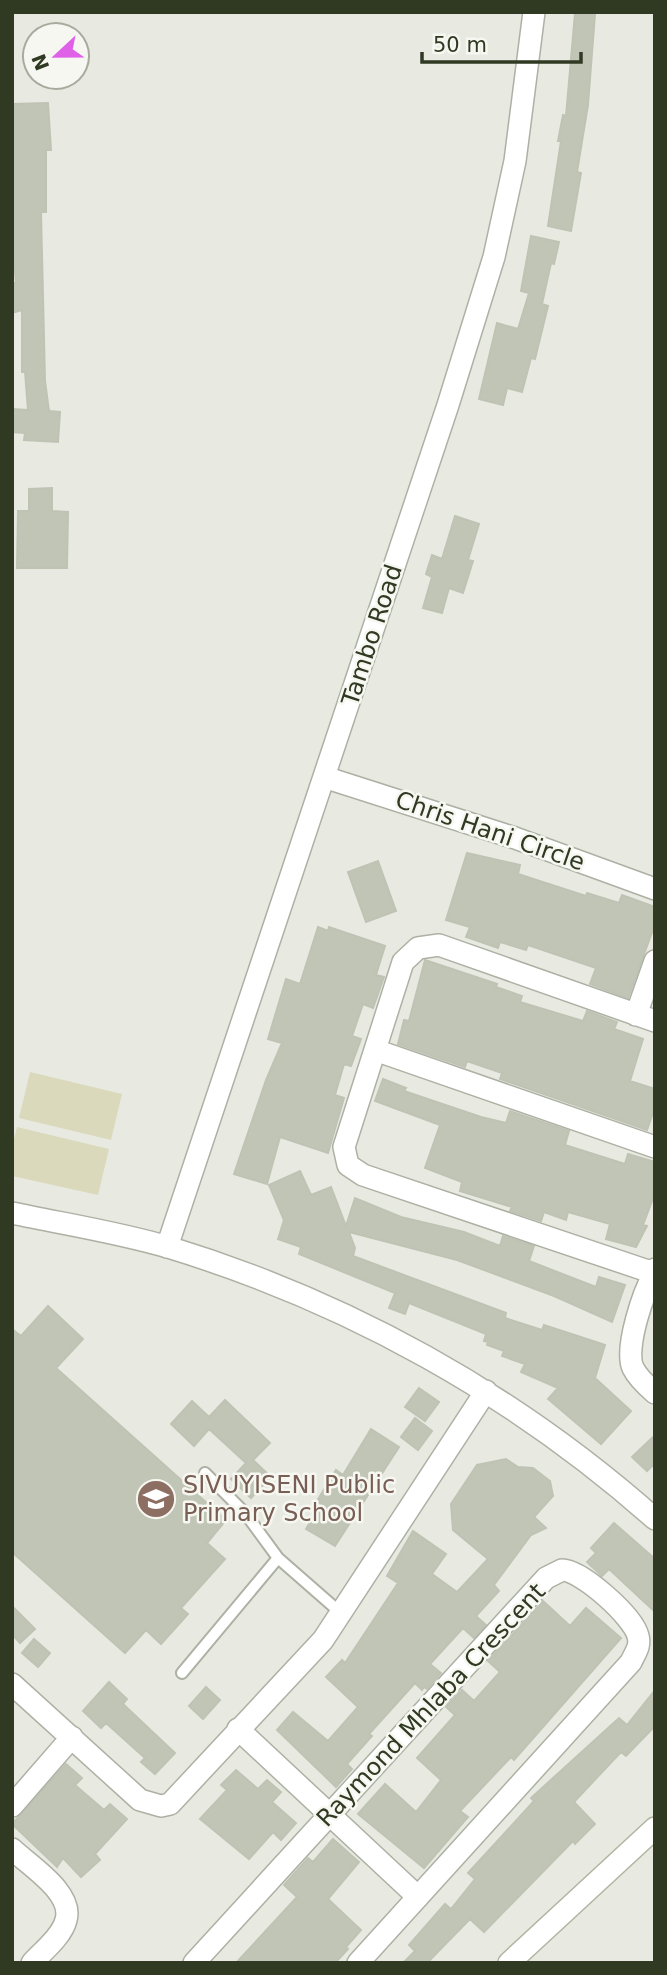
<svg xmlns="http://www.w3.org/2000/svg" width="667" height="1975" font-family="'DejaVu Sans',sans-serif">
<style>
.green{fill:#dad9bb}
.building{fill:#c0c5b6;stroke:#bfc3b4;stroke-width:2}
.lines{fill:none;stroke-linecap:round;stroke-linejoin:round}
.lane-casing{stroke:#adb1a4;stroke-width:14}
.street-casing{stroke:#adb1a4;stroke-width:24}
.secondary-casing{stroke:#aeb5a0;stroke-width:24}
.lane{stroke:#fff;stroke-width:10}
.street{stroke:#fff;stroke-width:21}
.secondary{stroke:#fff;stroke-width:21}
.labels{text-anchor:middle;stroke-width:5;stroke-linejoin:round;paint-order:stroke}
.street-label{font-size:24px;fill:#303922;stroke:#f6f7f1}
.education-label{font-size:24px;fill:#785e54;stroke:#f6f7f1;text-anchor:start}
</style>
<rect width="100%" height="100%" fill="#e8eae1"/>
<path class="green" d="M 30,1072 L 122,1094 L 111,1140 L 19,1118 Z
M 17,1127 L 109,1149 L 98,1195 L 12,1176 L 12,1147 Z"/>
<path class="building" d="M 575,13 L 595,14 L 588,105 L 577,172 L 581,173 L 571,231 L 548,226 L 561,141 L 558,141 L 563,115 L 566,116 Z
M 48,103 L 51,150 L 46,150 L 46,212 L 41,212 L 45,381 L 49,411 L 60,412 L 58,442 L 24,440 L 25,433 L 12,432 L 13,409 L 28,410 L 25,372 L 22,372 L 22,310 L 12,313 L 12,283 L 16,283 L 12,238 L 12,104 Z
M 531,236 L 559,242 L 554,264 L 551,263 L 542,304 L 548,306 L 535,359 L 531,358 L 522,392 L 507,388 L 503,405 L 479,399 L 497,323 L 518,329 L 529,293 L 521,291 Z
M 52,488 L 52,511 L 68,512 L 67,568 L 17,568 L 18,511 L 29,511 L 29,489 Z
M 455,516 L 479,524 L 468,560 L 473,561 L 463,593 L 449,588 L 442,613 L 423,608 L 432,577 L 426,574 L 432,555 L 442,559 Z
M 467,853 L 520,865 L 518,874 L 586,896 L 587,893 L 619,903 L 622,895 L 655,907 L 655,924 L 628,998 L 590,984 L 596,968 L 528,945 L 526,950 L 500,942 L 498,948 L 466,937 L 470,927 L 446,920 Z
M 378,861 L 396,911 L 366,922 L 348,872 Z
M 318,927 L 328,931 L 329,927 L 385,946 L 376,975 L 384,977 L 373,1008 L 363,1004 L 352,1036 L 361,1039 L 351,1066 L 344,1064 L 335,1095 L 344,1098 L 328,1153 L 280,1137 L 267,1184 L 234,1174 L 266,1080 L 282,1043 L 268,1039 L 286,979 L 300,984 Z
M 425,960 L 497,984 L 496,987 L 522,996 L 520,1002 L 583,1021 L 587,1011 L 617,1022 L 614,1029 L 643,1039 L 630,1081 L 655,1089 L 655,1107 L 647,1130 L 500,1079 L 502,1073 L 467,1061 L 465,1067 L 398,1044 L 404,1020 L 409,1021 Z
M 383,1079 L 406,1088 L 404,1091 L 481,1117 L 506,1123 L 510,1111 L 569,1131 L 565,1145 L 625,1164 L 628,1154 L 655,1162 L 655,1193 L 643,1225 L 647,1226 L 636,1247 L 606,1239 L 610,1224 L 568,1212 L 566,1220 L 544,1212 L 541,1221 L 510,1211 L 512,1207 L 460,1191 L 462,1182 L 425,1168 L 440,1125 L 375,1101 Z
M 300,1171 L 311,1195 L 331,1187 L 346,1226 L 355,1198 L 401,1217 L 464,1232 L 500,1246 L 503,1236 L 534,1246 L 529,1261 L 596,1287 L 599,1277 L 625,1285 L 612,1322 L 554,1296 L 457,1260 L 349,1232 L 355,1248 L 353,1256 L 506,1313 L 505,1318 L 542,1330 L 544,1325 L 605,1345 L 595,1378 L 631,1411 L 601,1444 L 548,1399 L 558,1388 L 521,1372 L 525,1364 L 502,1356 L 504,1351 L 487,1345 L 488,1342 L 484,1341 L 486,1334 L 409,1303 L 405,1314 L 389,1308 L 395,1293 L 299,1254 L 301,1247 L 278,1239 L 284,1220 L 269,1185 Z
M 48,1306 L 83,1339 L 56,1368 L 226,1520 L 207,1543 L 225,1559 L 181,1608 L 188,1614 L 161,1644 L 146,1630 L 125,1653 L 12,1552 L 12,1329 L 21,1336 Z
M 419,1388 L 439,1402 L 425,1421 L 405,1407 Z
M 225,1400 L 270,1443 L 253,1460 L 271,1477 L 251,1498 L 231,1479 L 246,1463 L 209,1429 L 194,1446 L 171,1424 L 192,1401 L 209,1417 Z
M 415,1418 L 432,1431 L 418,1450 L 401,1437 Z
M 371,1429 L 399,1447 L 335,1546 L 306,1529 L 321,1504 L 317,1501 L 336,1470 L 343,1475 Z
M 655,1435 L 655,1463 L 647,1471 L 632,1457 Z
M 506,1459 L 518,1467 L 533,1468 L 550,1481 L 553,1496 L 534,1517 L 546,1528 L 531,1535 L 494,1585 L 499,1591 L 476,1616 L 486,1625 L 474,1638 L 463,1628 L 430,1664 L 441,1673 L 427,1689 L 424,1687 L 422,1690 L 415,1683 L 369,1734 L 372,1736 L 347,1764 L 352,1769 L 336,1787 L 277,1730 L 293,1712 L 328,1741 L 358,1707 L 326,1677 L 342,1660 L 345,1663 L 398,1583 L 387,1576 L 413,1531 L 446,1554 L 432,1574 L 457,1592 L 488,1559 L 453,1530 L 451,1504 L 477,1465 Z
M 614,1523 L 655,1559 L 655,1612 L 609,1569 L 602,1576 L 587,1562 L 596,1553 L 591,1548 Z
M 543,1601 L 570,1626 L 586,1608 L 621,1638 L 514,1760 L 511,1757 L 460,1811 L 468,1817 L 424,1868 L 358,1814 L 385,1784 L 416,1812 L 441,1780 L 417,1758 L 455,1715 L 446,1707 L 462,1690 L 474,1701 L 500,1672 L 488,1661 Z
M 12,1606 L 35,1629 L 20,1643 L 12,1634 Z
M 34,1639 L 50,1653 L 38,1667 L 22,1653 Z
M 109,1682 L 127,1699 L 123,1704 L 175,1753 L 155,1774 L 141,1762 L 145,1758 L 106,1723 L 101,1728 L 83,1711 Z
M 206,1687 L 220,1700 L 203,1719 L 189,1706 Z
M 655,1690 L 655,1726 L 626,1756 L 621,1752 L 574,1802 L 595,1824 L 575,1844 L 573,1841 L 484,1932 L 470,1919 L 427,1963 L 403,1963 L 415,1951 L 409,1945 L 445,1904 L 451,1909 L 475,1879 L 468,1873 L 534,1801 L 531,1798 L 619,1718 L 627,1725 Z
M 66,1764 L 82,1778 L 75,1785 L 104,1810 L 110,1804 L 127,1819 L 95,1854 L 100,1860 L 81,1877 L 63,1858 L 57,1867 L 12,1824 Z
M 236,1770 L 258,1789 L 267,1780 L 281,1792 L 272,1802 L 296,1823 L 281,1840 L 273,1832 L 249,1859 L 200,1819 L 227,1790 L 221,1785 Z
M 333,1839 L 359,1862 L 328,1899 L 361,1930 L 346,1947 L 348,1949 L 335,1963 L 236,1963 L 297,1897 L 284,1885 L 308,1858 L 313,1862 Z"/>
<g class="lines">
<g class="lane-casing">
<path id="lane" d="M 205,1473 L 245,1513 L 278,1558 L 342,1614
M 182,1673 L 278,1558"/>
</g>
<g class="street-casing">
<path id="street" d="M 324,777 L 515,838 L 655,889
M 636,1015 L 655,961
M 655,1021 L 439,945 L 418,948 L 403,962 L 344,1147 L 348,1165 L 363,1175 L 654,1273 L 655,1269
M 375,1050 L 655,1147
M 12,1213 C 64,1224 117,1232 168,1247 C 348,1302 514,1394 655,1519
M 167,1247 L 448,405 L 494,257 L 515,161 L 534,12
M 655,1273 C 644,1289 624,1349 633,1368 C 638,1378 647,1386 655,1393
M 12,1684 L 140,1800 L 161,1806 L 170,1804 L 323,1640 L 486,1391
M 238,1729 L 418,1897
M 12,1806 L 72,1737
M 12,1849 C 30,1866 74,1893 66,1920 C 62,1936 43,1951 32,1963
M 194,1963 L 546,1578 L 562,1570 C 581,1570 633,1616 638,1636 C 641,1646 635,1653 631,1662 L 358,1963"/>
</g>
<g class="secondary-casing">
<path id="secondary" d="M 509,1963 L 655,1828"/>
</g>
<use href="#lane" class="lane"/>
<use href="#street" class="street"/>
<use href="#secondary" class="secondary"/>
</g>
<defs>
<g id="school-disc" transform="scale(2.0125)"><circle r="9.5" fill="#8d6e63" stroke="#f6f7f1"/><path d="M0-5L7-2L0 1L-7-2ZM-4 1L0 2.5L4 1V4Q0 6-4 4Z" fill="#fff"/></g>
</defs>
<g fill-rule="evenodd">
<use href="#school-disc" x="156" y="1499"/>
</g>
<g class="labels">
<g class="street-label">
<text transform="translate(372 635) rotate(-72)" y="8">Tambo Road</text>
<text transform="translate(490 831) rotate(19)" y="8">Chris Hani Circle</text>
<text transform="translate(431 1705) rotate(-47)" y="8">Raymond Mhlaba Crescent</text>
</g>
<g class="education-label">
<text x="183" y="1493">SIVUYISENI Public<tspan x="183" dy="28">Primary School</tspan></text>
</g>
</g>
<rect width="667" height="1975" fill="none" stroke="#303922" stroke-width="28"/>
<g transform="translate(56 56) rotate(248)"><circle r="33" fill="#f6f7f1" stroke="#a7ab9e" stroke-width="2"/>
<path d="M0-5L12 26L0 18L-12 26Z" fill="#de61e8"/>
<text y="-10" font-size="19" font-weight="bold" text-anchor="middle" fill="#303922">N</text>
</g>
<path d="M422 52v10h159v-10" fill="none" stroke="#303922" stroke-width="3.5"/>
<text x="433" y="52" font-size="21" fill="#303922" stroke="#f6f7f1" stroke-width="5" paint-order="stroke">50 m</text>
</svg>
